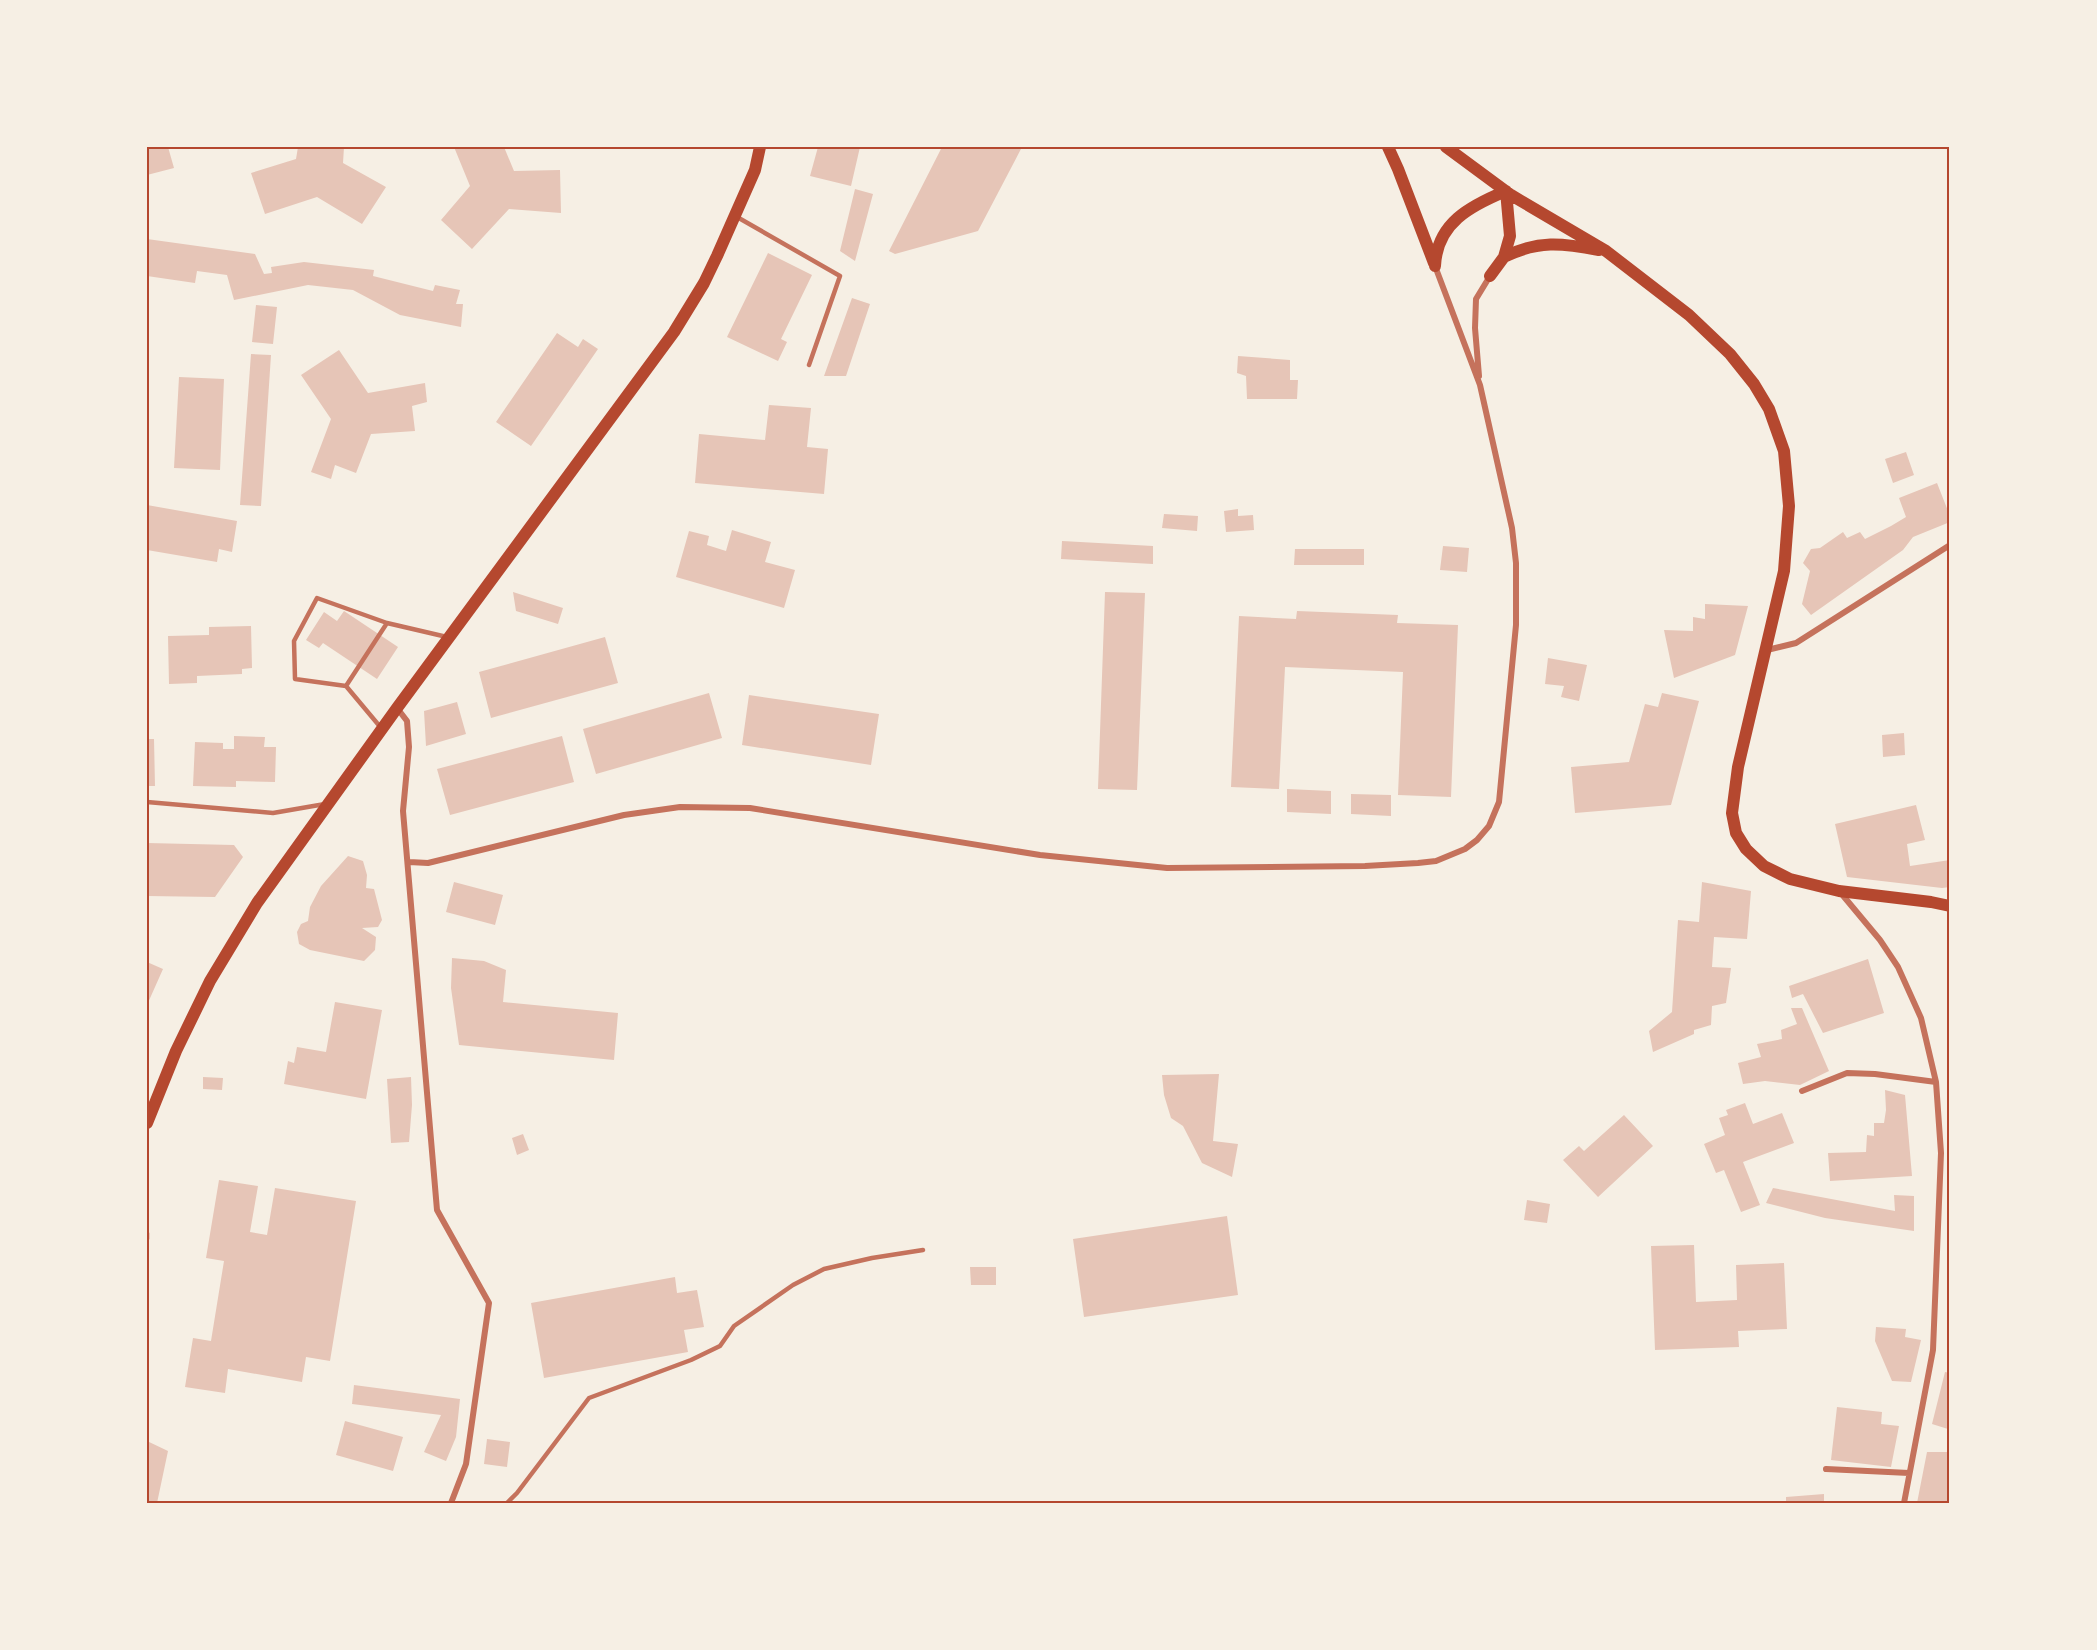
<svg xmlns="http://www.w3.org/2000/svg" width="2097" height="1650" font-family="'IBM Plex Serif',serif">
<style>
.building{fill:#e6c5b7}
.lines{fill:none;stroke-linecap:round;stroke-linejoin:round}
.service{stroke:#c5725c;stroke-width:4.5}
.minor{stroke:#c5725c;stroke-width:6}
.secondary{stroke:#b5482f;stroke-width:12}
.neatline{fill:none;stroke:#b5482f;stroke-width:2}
</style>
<rect width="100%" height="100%" fill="#f6efe4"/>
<path class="building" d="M 147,147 L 168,147 L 174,168 L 147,175 Z
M 298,147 L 344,147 L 343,163 L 386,187 L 362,224 L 317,197 L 265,214 L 251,173 L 296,159 Z
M 454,147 L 504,147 L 514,171 L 560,170 L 561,213 L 509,209 L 472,249 L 441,220 L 470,186 Z
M 818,147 L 860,147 L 851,186 L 810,176 Z
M 942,147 L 1022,147 L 978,231 L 895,254 L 889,251 Z
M 855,189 L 873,194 L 855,261 L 840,251 Z
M 147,239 L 255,254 L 264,274 L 272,273 L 271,267 L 304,262 L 374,270 L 373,276 L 433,291 L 435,285 L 460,290 L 456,304 L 463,304 L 461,327 L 400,315 L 353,290 L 308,285 L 234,300 L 227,275 L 197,271 L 195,283 L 147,276 Z
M 768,253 L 812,275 L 781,339 L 787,342 L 778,361 L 727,337 Z
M 852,298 L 870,304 L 846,376 L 824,376 Z
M 256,305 L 277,307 L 273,344 L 252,342 Z
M 557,333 L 578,347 L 583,339 L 598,349 L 531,446 L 496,422 Z
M 339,350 L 368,393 L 425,383 L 427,402 L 412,406 L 415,431 L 371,434 L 356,473 L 335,465 L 331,479 L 311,472 L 331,419 L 301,375 Z
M 251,354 L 271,355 L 261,506 L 240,505 Z
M 1238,356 L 1290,360 L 1290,380 L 1298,380 L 1297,399 L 1247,399 L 1246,376 L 1237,373 Z
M 179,377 L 224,379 L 220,470 L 174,468 Z
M 769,405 L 811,408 L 807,447 L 828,449 L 824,494 L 695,483 L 699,434 L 765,440 Z
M 1906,452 L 1914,475 L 1893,483 L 1885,459 Z
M 1937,483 L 1950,516 L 1950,522 L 1913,537 L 1903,550 L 1811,615 L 1802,604 L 1810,571 L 1803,563 L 1811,549 L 1820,548 L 1843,532 L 1847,538 L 1860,532 L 1865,539 L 1891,526 L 1906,517 L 1899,498 Z
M 147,505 L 237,521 L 232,552 L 219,549 L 217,562 L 147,550 Z
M 1238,509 L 1238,516 L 1253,515 L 1254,530 L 1226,532 L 1224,511 Z
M 1164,514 L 1198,516 L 1197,531 L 1162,528 Z
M 732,530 L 771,542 L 765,562 L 795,570 L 784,608 L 676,577 L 689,531 L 709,536 L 707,545 L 726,551 Z
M 1062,541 L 1153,546 L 1153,564 L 1061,559 Z
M 1443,546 L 1469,548 L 1467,572 L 1440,570 Z
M 1295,549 L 1364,549 L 1364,565 L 1294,565 Z
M 513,592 L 563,608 L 558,624 L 516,611 Z
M 1105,592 L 1145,593 L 1137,790 L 1098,789 Z
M 1705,604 L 1748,606 L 1735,655 L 1674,678 L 1664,630 L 1693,631 L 1693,617 L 1705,619 Z
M 344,611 L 398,647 L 377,679 L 323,643 L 319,648 L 306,640 L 324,612 L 337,621 Z
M 1297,611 L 1398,615 L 1397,623 L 1458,625 L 1451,797 L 1398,795 L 1403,672 L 1285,667 L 1279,789 L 1231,787 L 1239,616 L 1296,619 Z
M 251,626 L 252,668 L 242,669 L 242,674 L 197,676 L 197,683 L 169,684 L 168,636 L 209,635 L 209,627 Z
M 605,637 L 618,683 L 491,718 L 479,672 Z
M 1548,658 L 1587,665 L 1579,701 L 1561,697 L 1564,686 L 1545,684 Z
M 709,693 L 722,738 L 596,774 L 583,729 Z
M 1662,693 L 1699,701 L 1671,805 L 1575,813 L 1571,767 L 1629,762 L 1645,704 L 1658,707 Z
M 749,695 L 879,714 L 871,765 L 742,745 Z
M 457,702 L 466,734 L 426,746 L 424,711 Z
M 1904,733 L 1905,755 L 1883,757 L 1882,735 Z
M 234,736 L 265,737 L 264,747 L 276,747 L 275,782 L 236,781 L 236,787 L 193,786 L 195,742 L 223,743 L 223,749 L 234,749 Z
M 562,736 L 574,782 L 450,815 L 437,769 Z
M 147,739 L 154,739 L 155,786 L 147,786 Z
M 1287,789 L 1331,791 L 1331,814 L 1287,812 Z
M 1351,794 L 1391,795 L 1391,816 L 1351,814 Z
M 1916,805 L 1925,840 L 1907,844 L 1910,866 L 1950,860 L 1950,887 L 1942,888 L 1847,877 L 1835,824 Z
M 147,843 L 234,845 L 243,857 L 215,897 L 147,896 Z
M 348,856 L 363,861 L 367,875 L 366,888 L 374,889 L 382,920 L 378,927 L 362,928 L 376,937 L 375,950 L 364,961 L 310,950 L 299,944 L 297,932 L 301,924 L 308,921 L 310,907 L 321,886 Z
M 454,882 L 503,895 L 495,925 L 446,912 Z
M 1702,882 L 1751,891 L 1747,939 L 1714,937 L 1712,967 L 1731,968 L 1726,1003 L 1712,1006 L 1711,1025 L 1694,1030 L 1694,1034 L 1653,1052 L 1649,1031 L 1672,1012 L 1678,920 L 1699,922 Z
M 452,958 L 484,961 L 506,970 L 503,1002 L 618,1013 L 614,1060 L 459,1045 L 451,988 Z
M 1868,959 L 1884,1013 L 1823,1033 L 1803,994 L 1792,998 L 1789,986 Z
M 147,962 L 163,969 L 147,1005 Z
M 335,1002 L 382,1010 L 366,1099 L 284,1084 L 288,1061 L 294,1063 L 297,1047 L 326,1052 Z
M 1791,1008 L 1802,1008 L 1829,1071 L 1800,1085 L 1765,1081 L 1743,1084 L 1738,1063 L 1761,1057 L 1757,1044 L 1782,1039 L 1781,1030 L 1797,1024 Z
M 1219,1074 L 1213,1141 L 1238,1144 L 1232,1177 L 1202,1163 L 1183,1126 L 1171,1118 L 1164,1095 L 1162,1075 Z
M 203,1077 L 223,1078 L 222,1090 L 203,1089 Z
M 411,1077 L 412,1105 L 409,1142 L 391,1143 L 387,1079 Z
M 1885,1090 L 1905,1095 L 1912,1176 L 1830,1181 L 1828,1153 L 1866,1152 L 1867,1135 L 1874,1136 L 1874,1123 L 1884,1123 L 1886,1110 Z
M 1745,1103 L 1753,1124 L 1782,1113 L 1794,1143 L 1743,1162 L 1760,1205 L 1741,1212 L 1724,1170 L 1716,1173 L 1704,1144 L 1725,1135 L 1719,1118 L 1728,1115 L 1726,1110 Z
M 1624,1115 L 1653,1146 L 1598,1197 L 1563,1160 L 1579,1146 L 1584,1151 Z
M 523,1134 L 529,1150 L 517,1155 L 512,1138 Z
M 219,1180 L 258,1186 L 250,1232 L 267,1235 L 275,1188 L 356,1201 L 330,1361 L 306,1357 L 302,1382 L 228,1369 L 225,1393 L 185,1387 L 193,1338 L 211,1341 L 224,1261 L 206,1258 Z
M 1773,1188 L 1895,1211 L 1894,1195 L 1914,1196 L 1914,1231 L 1825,1218 L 1766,1203 Z
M 1527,1200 L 1550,1204 L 1547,1223 L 1524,1220 Z
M 1227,1216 L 1238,1295 L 1084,1317 L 1073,1239 Z
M 1694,1245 L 1696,1302 L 1737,1300 L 1736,1265 L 1784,1263 L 1787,1329 L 1738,1331 L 1739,1347 L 1655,1350 L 1651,1246 Z
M 970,1267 L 996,1267 L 996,1285 L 971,1285 Z
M 675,1277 L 677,1293 L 697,1290 L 704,1327 L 684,1330 L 688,1352 L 544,1378 L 531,1303 Z
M 1876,1327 L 1906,1329 L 1905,1337 L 1921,1340 L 1911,1382 L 1892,1381 L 1875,1341 Z
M 1945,1372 L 1950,1373 L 1950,1423 L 1948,1429 L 1932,1424 Z
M 354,1385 L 460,1399 L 456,1437 L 446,1461 L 424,1452 L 441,1415 L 352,1404 Z
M 1837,1407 L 1882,1412 L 1881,1424 L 1899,1426 L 1891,1467 L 1831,1460 Z
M 345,1421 L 403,1437 L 393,1471 L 336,1455 Z
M 487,1439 L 510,1442 L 507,1467 L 484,1464 Z
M 147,1441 L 168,1451 L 157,1503 L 147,1503 Z
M 1927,1452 L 1950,1452 L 1950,1503 L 1917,1503 Z
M 1824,1494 L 1824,1503 L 1786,1503 L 1786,1497 Z"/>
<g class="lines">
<path class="service" d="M 737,217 L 840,276 L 809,365
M 346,686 L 295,679 L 294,641 L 317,598 L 387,623
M 382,729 L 346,686 L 387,623 L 447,637
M 147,802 L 273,813 L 325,804
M 147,1233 L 147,1239
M 507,1503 L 517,1493 L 589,1398 L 691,1360 L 720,1346 L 734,1326 L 793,1285 L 824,1269 L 872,1258 L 923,1250"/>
<path class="minor" d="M 1479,376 L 1475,328 L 1476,299 L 1490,276
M 1767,650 L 1796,643 L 1950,545
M 397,708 L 407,721 L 409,747 L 403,811 L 437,1210 L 489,1303 L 466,1464 L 451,1503
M 409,862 L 428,863 L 624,815 L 680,807 L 750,808 L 1040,855 L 1167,868 L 1365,866 L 1418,863 L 1436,861 L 1465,849 L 1477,840 L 1489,826 L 1499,802 L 1516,625 L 1516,563 L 1512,528 L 1480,385 L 1435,266
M 1840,892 L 1880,940 L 1898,967 L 1921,1018 L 1936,1082 L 1941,1153 L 1933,1350 L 1904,1503
M 1802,1091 L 1847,1073 L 1875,1074 L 1936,1082
M 1826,1469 L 1909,1473"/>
<path class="secondary" d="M 1388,147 L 1398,169 L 1434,263
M 1446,147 L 1511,195 L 1606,251 L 1689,315 L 1730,354 L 1754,384 L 1769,409 L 1784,451 L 1789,506 L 1784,571 L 1738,767 L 1732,813 L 1736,833 L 1746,849 L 1764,866 L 1790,879 L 1839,891 L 1931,902 L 1950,906
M 1504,257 C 1538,240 1562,243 1599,250
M 1435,266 C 1437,223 1470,206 1506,191 L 1510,236 L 1504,257 L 1490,276
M 147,1123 L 176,1051 L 210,981 L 257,903 L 397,708 L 674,332 L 704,283 L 717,256 L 755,170 L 760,147"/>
</g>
<rect width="2097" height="1650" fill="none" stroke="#f6efe4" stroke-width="297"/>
<rect x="148" y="148" width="1800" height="1354" class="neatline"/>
</svg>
